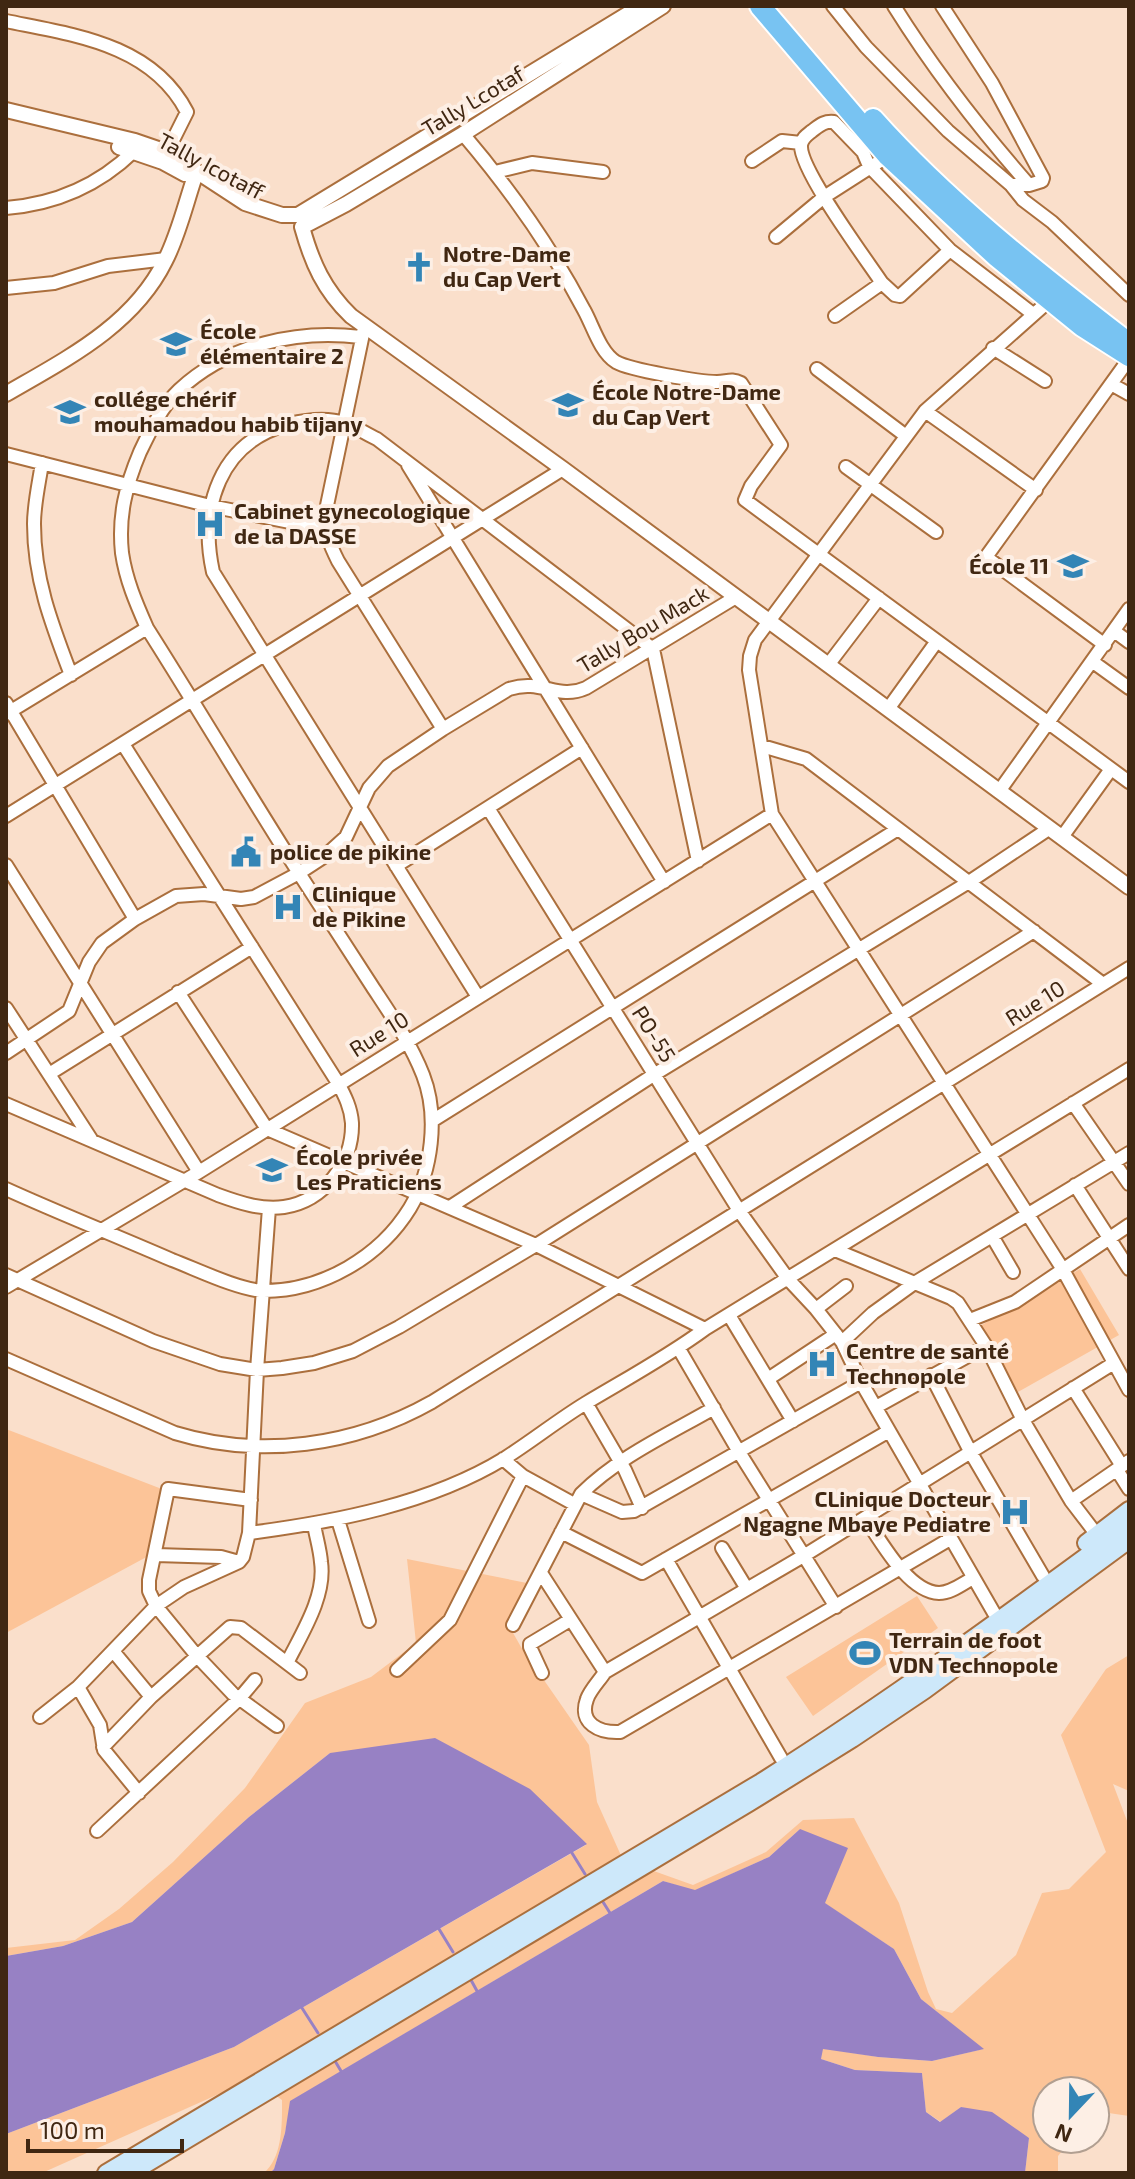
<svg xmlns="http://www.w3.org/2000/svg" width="1135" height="2179" font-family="'Exo 2',sans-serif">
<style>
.green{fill:#fcc498}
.water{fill:#9781c4}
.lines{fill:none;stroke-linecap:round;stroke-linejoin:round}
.stream{stroke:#9781c4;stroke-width:3}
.minor-casing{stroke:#ab6f3d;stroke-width:16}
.tertiary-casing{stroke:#ab6f3d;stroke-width:18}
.secondary-casing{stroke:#ab6f3d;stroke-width:20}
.trunk-casing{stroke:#fff;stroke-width:24}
.minor{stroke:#fff;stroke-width:12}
.tertiary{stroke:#fff;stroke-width:14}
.secondary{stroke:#cde8fa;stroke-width:16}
.trunk{stroke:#78c3f2;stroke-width:20}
.labels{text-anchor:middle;stroke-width:8;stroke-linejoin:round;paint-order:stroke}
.street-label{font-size:22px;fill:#402712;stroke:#fdefe5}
.poi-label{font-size:22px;font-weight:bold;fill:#402712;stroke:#fdefe5;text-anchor:start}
</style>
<rect width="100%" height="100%" fill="#fadfcb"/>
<path class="green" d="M 1080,1269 L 1119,1335 L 1018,1392 L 980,1326 Z
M 6,1429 L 167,1491 L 152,1554 L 6,1633 Z
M 407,1559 L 532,1584 L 508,1624 L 521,1647 L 589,1745 L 597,1802 L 623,1860 L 693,1885 L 766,1852 L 803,1820 L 854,1818 L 899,1903 L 928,1992 L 936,2009 L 952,2013 L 1016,1955 L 1042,1893 L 1069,1889 L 1106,1852 L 1061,1735 L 1106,1669 L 1129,1655 L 1129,1791 L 1113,1784 L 1129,1826 L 1129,2116 L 1095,2111 L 1095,2091 L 1047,2091 L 1047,2139 L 1072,2139 L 1058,2156 L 1058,2173 L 1025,2173 L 1029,2138 L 961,2107 L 941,2122 L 926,2112 L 922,2073 L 855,2070 L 821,2059 L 822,2048 L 878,2057 L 932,2061 L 983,2049 L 921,1999 L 894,1949 L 824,1903 L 800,1829 L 769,1857 L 694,1891 L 663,1881 L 291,2101 L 285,2133 L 274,2169 L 270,2173 L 264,2173 C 283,2157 282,2123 282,2100 L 267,2089 L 239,2085 L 42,2173 L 6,2173 L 6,2134 L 234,2047 L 586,1845 L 330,1753 L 249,1817 L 132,1922 L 63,1946 L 6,1956 L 6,1948 L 75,1940 L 119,1909 L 173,1862 L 245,1788 L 305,1703 L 371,1677 L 416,1643 Z
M 917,1596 L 938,1628 L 813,1716 L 786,1677 Z"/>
<path class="water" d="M 435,1738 L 530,1789 L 587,1844 L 234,2047 L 6,2134 L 6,1956 L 63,1946 L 132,1922 L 249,1817 L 330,1753 Z
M 800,1829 L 848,1848 L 825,1903 L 894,1949 L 921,1999 L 984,2049 L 932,2061 L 878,2057 L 823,2049 L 821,2059 L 855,2070 L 922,2073 L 926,2112 L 940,2122 L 961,2107 L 992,2112 L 1029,2138 L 1025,2173 L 651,2173 L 637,2171 L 628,2173 L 270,2173 L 274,2169 L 285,2133 L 290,2101 L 663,1881 L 695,1890 L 769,1857 Z"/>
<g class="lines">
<path class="stream" d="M 572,1853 L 585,1874
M 603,1902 L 610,1913
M 439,1929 L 453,1952
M 471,1980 L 477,1991
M 302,2008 L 318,2033
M 335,2061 L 341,2071"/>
<g class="minor-casing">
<path id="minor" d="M 833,6 L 866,47 L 948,131 L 1011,185 L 1029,185
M 894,6 C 934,70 979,128 1029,185 L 1042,181 L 1043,178 L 992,83 L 942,6
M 6,21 C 74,35 152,44 187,112 L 167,152
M 463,134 C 509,188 551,247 584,310 C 593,326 600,352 616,362 C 630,370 700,382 717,382 C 727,382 731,378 741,383 L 781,445 L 751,486 L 745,500 L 1129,782
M 752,161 L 782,141 L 801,143
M 495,172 L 532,163 L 603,172
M 1011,185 L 1023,200 L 1052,222 L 1129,295
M 6,208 C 56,204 98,186 134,151
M 776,237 L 824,197 L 888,156
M 950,250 L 900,296 L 895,295 L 882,283 C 866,259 799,169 801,145 C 802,138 807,135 812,131 C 820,125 824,121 834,122 L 863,152 L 869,166 L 950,250 L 1033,314
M 6,288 L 54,283 L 108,266 L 166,259
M 1050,300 L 925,411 L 755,640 L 750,656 L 749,670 L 772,814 L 1062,1268 L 1129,1390
M 835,316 L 882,283
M 364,329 L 325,515 C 325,533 330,545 338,561 L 443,729
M 993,348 L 1045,381
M 817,369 L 906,436
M 1111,384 L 1129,394
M 925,411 L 1036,490
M 6,454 L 210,506 L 325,529
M 42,463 C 39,483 34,504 34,524 C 34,579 52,625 71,675
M 408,465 L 664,882
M 846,467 L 936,532
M 1114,631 L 1129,642
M 1105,645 L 986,557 L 1129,359
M 1093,662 L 1129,688
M 828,665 L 879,598
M 6,703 L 135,919
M 888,709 L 937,641
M 6,714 L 147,628
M 762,746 L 806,759 L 1103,984
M 1000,790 L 1129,609
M 488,808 L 740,1212 L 788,1279 L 816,1309 L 842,1342 L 861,1382 L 994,1613
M 6,816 L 563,469
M 1062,837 L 1111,769
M 6,865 L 199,1172
M 396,866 L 582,748
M 178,992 L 267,1129 L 536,1245 L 705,1329
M 478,997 L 213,572 C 199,508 219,442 289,424 C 306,420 326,417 344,423 C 355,426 366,434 377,439 L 653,649 L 698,861
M 6,1008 L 91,1139
M 6,1053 L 69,1011 L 89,962 L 102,943 L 135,919 L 176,896 L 204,894 L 241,899 L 254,897 L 299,873 L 325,856 L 346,837 L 369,788 L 388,766 L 443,729 L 509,689 C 542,678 557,701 586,688 L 736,597
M 49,1074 L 252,947
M 1073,1103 L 1129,1184
M 6,1104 L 218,1195 C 240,1203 261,1210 284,1207 C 324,1201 353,1163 352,1123 C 351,1108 345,1096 338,1083 L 123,744
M 432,1121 L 898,829
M 1075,1185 L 1129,1269
M 6,1189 C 61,1214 117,1236 172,1260 C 196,1269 239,1290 264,1291 C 322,1291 380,1257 410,1208 C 432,1171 439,1116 423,1075 C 410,1042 391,1015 372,986 C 350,952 328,918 306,884 C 252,800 201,713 147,628 C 136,603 126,580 122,553 C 118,516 126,485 140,452 C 150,431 162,406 179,390 C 229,344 297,329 361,337
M 450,1207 L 655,1074 L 969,882 L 1050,828
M 992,1236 L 1013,1272
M 835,1250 L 951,1298 L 958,1303 L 986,1346
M 6,1275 L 153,1341 L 220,1364 L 257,1370 L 282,1368 L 314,1363 L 353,1351 L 399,1327 L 536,1245 L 1034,931
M 6,1287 L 199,1172 L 772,814
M 816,1309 L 846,1286
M 729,1315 L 793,1421
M 970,1320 L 1015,1302 L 1129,1225
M 842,1342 L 873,1313 L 916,1282 L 1129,1153
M 679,1349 L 739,1452 L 836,1607
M 6,1359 L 175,1433 C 260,1459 354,1446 432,1402 L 1129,968
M 931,1375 L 971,1453 L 1043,1576
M 768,1379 L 836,1334
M 1073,1388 L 1122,1466
M 586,1403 L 625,1470 L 642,1508
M 876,1407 L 986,1346 L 1023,1420 L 1071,1501 L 1097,1535
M 503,1459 L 523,1476 L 574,1504
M 1117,1470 L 1129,1489
M 581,1494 L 622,1512 L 634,1511 L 861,1382
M 251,1500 L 168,1489 L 149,1580 L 149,1591 L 156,1606 L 197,1656 L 233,1694 L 277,1726
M 1071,1501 L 1129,1461
M 865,1518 C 881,1541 908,1592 939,1593 C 951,1593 962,1584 973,1578
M 338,1520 L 369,1621
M 561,1532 L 642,1573 L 889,1431
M 249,1533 C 334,1522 430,1504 505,1458 C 532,1441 558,1420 586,1403 C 626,1379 667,1357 705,1329 L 1129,1069
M 950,1539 L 620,1732 C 600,1733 578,1724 587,1699 C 590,1690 600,1680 605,1672 L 805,1555 L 1114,1363
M 722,1548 L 747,1589
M 156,1555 L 221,1557 L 239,1562
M 666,1559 L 781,1758
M 541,1573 L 605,1672
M 513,1625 L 581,1494 C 618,1457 669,1434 714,1408
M 113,1651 L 151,1697
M 287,1663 C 302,1633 326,1596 321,1562 C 320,1549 316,1537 314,1524
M 397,1670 L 450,1620 L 523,1476
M 542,1673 L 530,1647 L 530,1644 L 570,1620
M 40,1717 L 78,1687
M 103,1747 L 151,1697 L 230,1627 L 241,1628 L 300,1673
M 139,1793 L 104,1750 L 100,1725 L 78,1687 L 156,1606 L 184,1587 L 239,1562 L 243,1557 L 249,1533 L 257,1370 L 269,1208
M 97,1831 L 239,1699 L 255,1680"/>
</g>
<g class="tertiary-casing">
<path id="tertiary" d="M 6,110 L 135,141 L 167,152 L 245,203 L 282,215 L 298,215 L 641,6
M 119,147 L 163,162 L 185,174
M 302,227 C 312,263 324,290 351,316 L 563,469 L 1129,887
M 302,227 L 346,204 L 463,134 L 663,6
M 6,394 C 66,359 133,326 165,261 C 178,236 185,206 194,179"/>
</g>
<g class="secondary-casing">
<path id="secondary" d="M 1086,1543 L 1129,1510
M 106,2173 L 761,1782 C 888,1702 1008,1614 1129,1525
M 131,2173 L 749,1803 L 852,1739 L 925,1690 L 1129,1540"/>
</g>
<g class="trunk-casing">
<path id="trunk" d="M 760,6 L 888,156 L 996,256 L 1082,326 L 1129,356
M 873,119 C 946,201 1035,271 1122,338"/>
</g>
<use href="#minor" class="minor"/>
<use href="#tertiary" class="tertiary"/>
<use href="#secondary" class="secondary"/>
<use href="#trunk" class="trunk"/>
</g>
<defs>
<g id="church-bare" transform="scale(2.4)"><path d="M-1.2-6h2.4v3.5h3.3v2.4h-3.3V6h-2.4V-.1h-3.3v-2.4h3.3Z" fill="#3385b6" stroke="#fdefe5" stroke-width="2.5" paint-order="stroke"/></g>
<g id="school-bare" transform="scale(2.4)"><path d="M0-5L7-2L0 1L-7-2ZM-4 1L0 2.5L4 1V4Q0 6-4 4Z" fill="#3385b6" stroke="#fdefe5" stroke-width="2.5" paint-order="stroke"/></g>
<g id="hospital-bare" transform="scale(2.4)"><path d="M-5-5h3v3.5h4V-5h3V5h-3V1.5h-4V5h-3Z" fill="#3385b6" stroke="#fdefe5" stroke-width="2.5" paint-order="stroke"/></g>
<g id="civic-bare" transform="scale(2.4)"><path d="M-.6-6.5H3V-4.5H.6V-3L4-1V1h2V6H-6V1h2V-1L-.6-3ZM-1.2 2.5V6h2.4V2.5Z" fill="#3385b6" stroke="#fdefe5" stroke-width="2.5" paint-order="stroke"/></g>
<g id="stadium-bare" transform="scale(2.4)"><path d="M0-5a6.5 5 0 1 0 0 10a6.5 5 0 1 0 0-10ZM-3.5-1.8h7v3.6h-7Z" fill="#3385b6" stroke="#fdefe5" stroke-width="2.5" paint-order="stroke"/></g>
</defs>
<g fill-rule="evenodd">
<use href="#church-bare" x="419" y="267"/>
<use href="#school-bare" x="176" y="344"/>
<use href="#school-bare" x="568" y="405"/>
<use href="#school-bare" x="70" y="412"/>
<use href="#hospital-bare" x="210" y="524"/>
<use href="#school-bare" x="1073" y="566"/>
<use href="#civic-bare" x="246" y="852"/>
<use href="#hospital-bare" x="288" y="907"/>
<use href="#school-bare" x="272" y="1170"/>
<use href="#hospital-bare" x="822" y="1364"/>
<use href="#hospital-bare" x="1015" y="1512"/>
<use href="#stadium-bare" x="865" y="1653"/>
</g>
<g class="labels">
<g class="street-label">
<text transform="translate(473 101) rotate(-31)" y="8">Tally Lcotaf</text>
<text transform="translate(211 166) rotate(28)" y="8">Tally Icotaff</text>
<text transform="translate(643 629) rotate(-31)" y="8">Tally Bou Mack</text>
<text transform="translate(1035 1003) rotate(-32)" y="8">Rue 10</text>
<text transform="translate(379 1034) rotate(-32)" y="8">Rue 10</text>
<text transform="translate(654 1034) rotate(58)" y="8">PO-55</text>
</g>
<g class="poi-label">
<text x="443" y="262">Notre-Dame<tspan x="443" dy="25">du Cap Vert</tspan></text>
<text x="200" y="339">École<tspan x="200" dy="25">élémentaire 2</tspan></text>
<text x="592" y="400">École Notre-Dame<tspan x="592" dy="25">du Cap Vert</tspan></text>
<text x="94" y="407">collége chérif<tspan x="94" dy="25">mouhamadou habib tijany</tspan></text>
<text x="234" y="519">Cabinet gynecologique<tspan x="234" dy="25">de la DASSE</tspan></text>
<text x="1049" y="574" text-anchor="end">École 11</text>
<text x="270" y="860">police de pikine</text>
<text x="312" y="902">Clinique<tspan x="312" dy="25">de Pikine</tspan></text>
<text x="296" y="1165">École privée<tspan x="296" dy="25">Les Praticiens</tspan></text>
<text x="846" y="1359">Centre de santé<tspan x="846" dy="25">Technopole</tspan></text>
<text x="991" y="1507" text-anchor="end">CLinique Docteur<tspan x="991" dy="25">Ngagne Mbaye Pediatre</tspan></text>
<text x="889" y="1648">Terrain de foot<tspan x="889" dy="25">VDN Technopole</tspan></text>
</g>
</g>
<rect width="1135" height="2179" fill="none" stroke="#402712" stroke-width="16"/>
<g transform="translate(1071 2115) rotate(202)"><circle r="38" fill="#fdefe5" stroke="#b19f91" stroke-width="2"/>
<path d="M0-6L14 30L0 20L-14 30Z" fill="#3385b6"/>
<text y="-12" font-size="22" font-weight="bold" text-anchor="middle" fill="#402712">N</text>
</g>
<path d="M28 2139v12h154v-12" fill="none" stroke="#402712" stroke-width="4"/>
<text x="40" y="2139" font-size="24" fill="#402712" stroke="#fdefe5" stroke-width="6" paint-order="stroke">100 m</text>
</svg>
